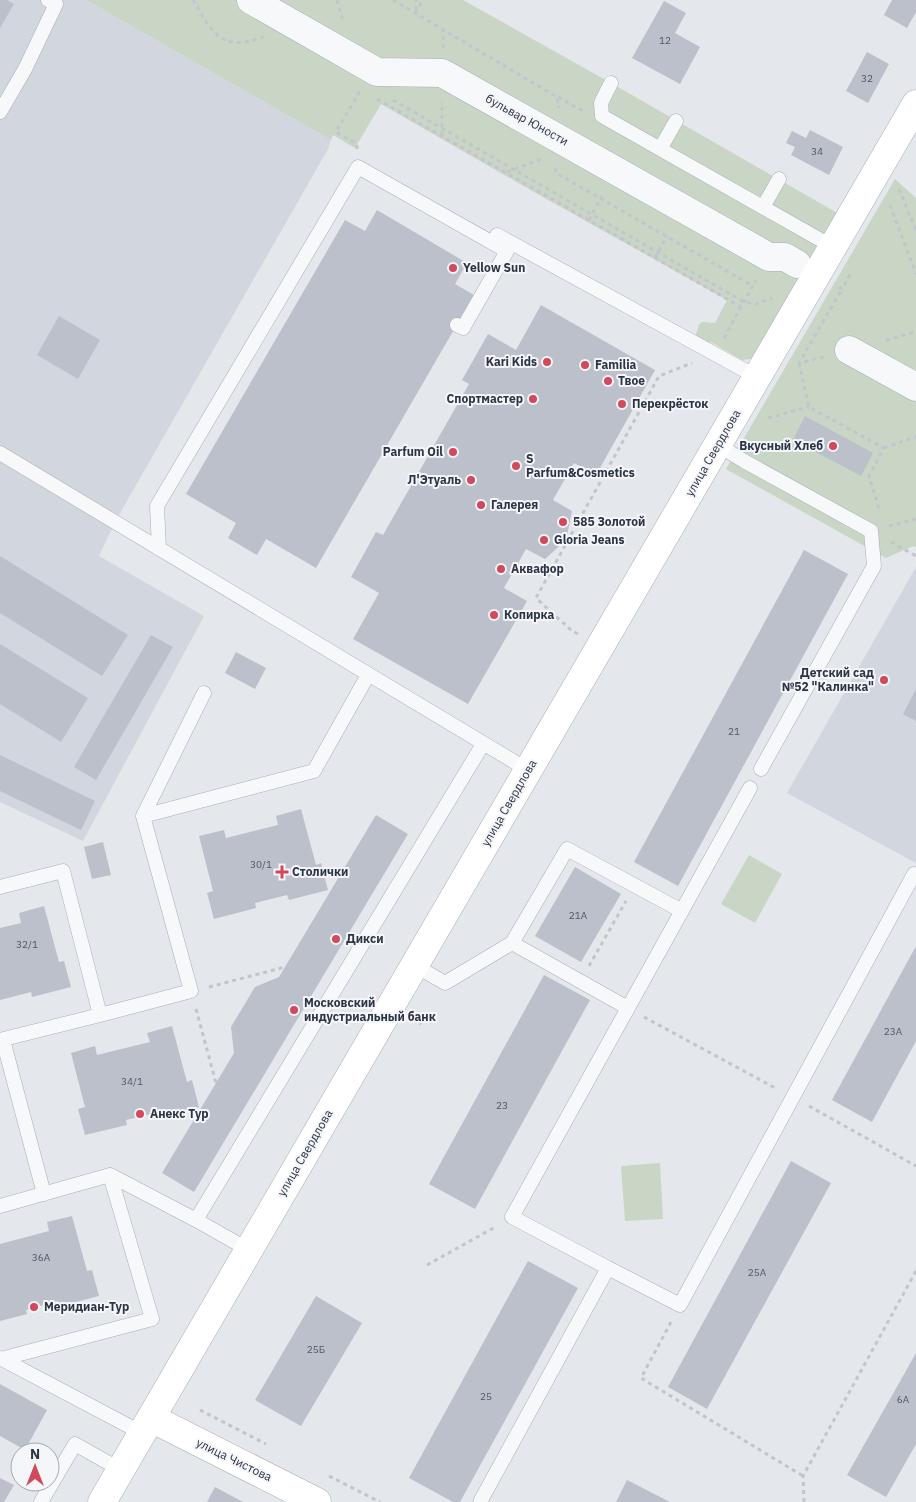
<svg xmlns="http://www.w3.org/2000/svg" width="916" height="1502" font-family="'IBM Plex Sans',sans-serif">
<style>
.built{fill:#d2d6de}
.green{fill:#c9d6c5}
.building{fill:#bbc0ca}
.lines{fill:none;stroke-linecap:round;stroke-linejoin:round}
.lane-casing{stroke:#a9aeb7;stroke-width:15}
.street-casing{stroke:#a9aeb7;stroke-width:29}
.secondary-casing{stroke:#a9aeb7;stroke-width:29}
.path{stroke:#c2c5cb;stroke-width:3;stroke-dasharray:4 4;stroke-linecap:butt}
.lane{stroke:#f7f8fa;stroke-width:14}
.street{stroke:#f7f8fa;stroke-width:28}
.secondary{stroke:#fff;stroke-width:28}
.poi-dot{fill:#d1495b;stroke:#f4f6f9;stroke-width:2}
.labels{text-anchor:middle;stroke-width:4;stroke-linejoin:round;paint-order:stroke}
.number-label{font-size:10px;fill:#4f5766}
.street-label{font-size:12px;fill:#2b3445;stroke:#f4f6f9}
.poi-label{font-size:12px;font-weight:bold;fill:#2b3445;stroke:#f4f6f9;text-anchor:start}
</style>
<rect width="100%" height="100%" fill="#e4e7ec"/>
<path class="built" d="M 0,0 L 86,0 L 331,140 L 328,149 L 115,522 L 99,556 L 204,616 L 83,841 L 0,802 Z
M 916,567 L 916,863 L 787,793 Z"/>
<path class="green" d="M 86,0 L 463,0 L 611,83 L 839,214 L 757,354 L 750,359 L 742,360 L 711,342 L 707,345 L 695,337 L 699,325 L 702,322 L 715,323 L 727,300 L 534,192 L 381,104 L 355,148 L 333,135 L 331,140 Z
M 895,179 L 916,198 L 916,547 L 913,546 L 886,558 L 726,469 Z
M 749,855 L 782,874 L 755,923 L 721,904 Z
M 660,1163 L 663,1219 L 625,1221 L 621,1166 Z"/>
<path class="building" d="M 0,0 L 7,0 L 14,4 L 0,28 Z
M 892,0 L 916,0 L 916,12 L 907,28 L 884,15 Z
M 664,1 L 686,13 L 675,33 L 700,47 L 680,84 L 632,58 Z
M 867,52 L 889,64 L 868,103 L 846,91 Z
M 810,130 L 843,147 L 829,175 L 791,155 L 795,147 L 786,143 L 792,131 L 806,138 Z
M 377,210 L 467,263 L 455,284 L 474,295 L 316,568 L 266,539 L 257,555 L 228,538 L 236,523 L 186,494 L 345,220 L 365,231 Z
M 541,305 L 655,370 L 596,475 L 574,463 L 553,500 L 572,511 L 566,540 L 545,559 L 526,549 L 504,588 L 527,601 L 468,704 L 353,639 L 379,593 L 351,577 L 376,532 L 383,535 L 469,384 L 462,380 L 488,334 L 516,350 Z
M 59,316 L 100,340 L 78,379 L 37,355 Z
M 805,416 L 873,453 L 861,476 L 793,440 Z
M 804,550 L 848,574 L 678,886 L 634,862 Z
M 0,556 L 128,635 L 102,676 L 0,613 Z
M 151,635 L 173,647 L 96,780 L 74,767 Z
M 0,644 L 88,698 L 61,742 L 0,704 Z
M 236,652 L 266,668 L 255,689 L 225,673 Z
M 916,689 L 916,721 L 903,714 Z
M 0,755 L 95,801 L 81,830 L 0,791 Z
M 301,809 L 316,865 L 321,863 L 328,890 L 289,900 L 287,895 L 255,903 L 256,908 L 214,919 L 207,893 L 213,891 L 199,836 L 224,830 L 226,838 L 278,825 L 276,816 Z
M 376,815 L 408,834 L 194,1192 L 162,1173 L 234,1053 L 231,1027 L 255,987 L 279,977 Z
M 103,842 L 111,875 L 92,879 L 84,847 Z
M 575,867 L 621,894 L 581,962 L 535,936 Z
M 44,906 L 59,962 L 64,961 L 71,987 L 32,997 L 31,992 L 0,1000 L 0,928 L 21,923 L 19,913 Z
M 916,946 L 916,1041 L 872,1122 L 832,1100 Z
M 544,975 L 590,1000 L 475,1209 L 429,1184 Z
M 172,1026 L 187,1082 L 192,1080 L 199,1107 L 160,1116 L 159,1112 L 126,1120 L 127,1125 L 85,1135 L 78,1109 L 85,1107 L 71,1053 L 95,1046 L 97,1055 L 150,1042 L 147,1033 Z
M 791,1161 L 831,1183 L 707,1409 L 668,1387 Z
M 72,1216 L 87,1271 L 92,1270 L 99,1296 L 60,1306 L 58,1301 L 26,1310 L 27,1314 L 0,1321 L 0,1244 L 49,1231 L 47,1222 Z
M 528,1261 L 578,1288 L 460,1502 L 453,1502 L 409,1478 Z
M 316,1296 L 362,1323 L 301,1426 L 255,1400 Z
M 916,1353 L 916,1444 L 886,1497 L 847,1475 Z
M 0,1384 L 47,1410 L 25,1450 L 0,1436 Z
M 0,1478 L 14,1485 L 4,1502 L 0,1502 Z
M 627,1480 L 670,1502 L 616,1502 Z
M 215,1487 L 243,1502 L 207,1502 Z"/>
<g class="lines">
<g class="lane-casing">
<path id="lane" d="M 611,83 L 601,103 L 602,116 L 833,247
M 0,112 L 25,69 L 56,4 L 48,0
M 660,149 L 676,121
M 763,207 L 779,179
M 497,235 L 757,377
M 718,445 L 744,461 L 871,531 L 874,566 L 761,769
M 0,453 L 528,770
M 159,549 L 157,506 L 358,167 L 507,251 L 463,328 L 457,325
M 143,816 L 204,693
M 0,887 L 63,871 L 100,1015 L 0,1040
M 512,943 L 567,849 L 682,911
M 414,965 L 445,983 L 512,943 L 628,1008
M 100,1015 L 191,991 L 143,816 L 314,771 L 368,675
M 3,1040 L 44,1194
M 0,1206 L 110,1175 L 196,1220 L 249,1250
M 196,1220 L 483,744
M 608,1268 L 512,1217 L 750,788
M 0,1358 L 142,1433
M 1,1359 L 152,1319 L 110,1175
M 41,1502 L 75,1444 L 121,1470
M 480,1502 L 608,1268 L 680,1305 L 914,874"/>
</g>
<g class="street-casing">
<path id="street" d="M 251,0 L 377,72 L 442,73 L 769,257 L 785,257 L 797,264
M 849,350 L 916,387"/>
</g>
<g class="secondary-casing">
<path id="secondary" d="M 151,1418 L 317,1502
M 102,1502 L 916,104"/>
</g>
<path class="path" d="M 193,0 C 205,19 216,47 244,42 C 251,41 257,39 264,37
M 337,0 L 343,21
M 393,0 L 557,97 L 559,108
M 416,10 L 416,0
M 415,13 L 423,0
M 443,48 L 443,30
M 558,97 L 583,111
M 377,99 L 741,307
M 393,100 L 744,302 L 756,304 L 772,298
M 442,135 L 442,102
M 357,149 L 357,144 L 336,132 L 360,91
M 555,168 L 556,173 L 753,286
M 507,172 L 541,159
M 899,189 L 916,231
M 890,205 L 916,274
M 589,220 L 602,196
M 655,258 L 667,236
M 839,287 L 842,289 L 851,273
M 724,338 L 756,280
M 886,340 L 916,332
M 824,357 L 799,363 L 842,289
M 799,363 L 809,407 L 884,448 L 869,476 L 880,512
M 768,418 L 809,407
M 884,448 L 916,437
M 889,526 L 916,519
M 891,542 L 916,556
M 578,634 L 572,631 L 536,598 L 659,376 L 692,363
M 589,966 L 626,901
M 209,987 L 285,967
M 196,1009 L 216,1083
M 644,1017 L 777,1089
M 413,1019 L 421,1024
M 809,1106 L 916,1166
M 427,1265 L 497,1226
M 671,1322 L 641,1378 L 803,1476
M 200,1410 L 266,1444
M 329,1476 L 380,1502
M 804,1502 L 803,1476 L 916,1271"/>
<use href="#lane" class="lane"/>
<use href="#street" class="street"/>
<use href="#secondary" class="secondary"/>
</g>
<g class="poi-dot">
<circle cx="453" cy="268" r="5"/>
<circle cx="547" cy="362" r="5"/>
<circle cx="585" cy="365" r="5"/>
<circle cx="608" cy="381" r="5"/>
<circle cx="533" cy="399" r="5"/>
<circle cx="622" cy="404" r="5"/>
<circle cx="833" cy="446" r="5"/>
<circle cx="453" cy="452" r="5"/>
<circle cx="516" cy="466" r="5"/>
<circle cx="471" cy="480" r="5"/>
<circle cx="481" cy="505" r="5"/>
<circle cx="563" cy="522" r="5"/>
<circle cx="544" cy="540" r="5"/>
<circle cx="501" cy="569" r="5"/>
<circle cx="494" cy="615" r="5"/>
<circle cx="884" cy="680" r="5"/>
<path d="M279.5 864.5h5v5h5v5h-5v5h-5v-5h-5v-5h5z"/>
<circle cx="336" cy="939" r="5"/>
<circle cx="294" cy="1010" r="5"/>
<circle cx="140" cy="1114" r="5"/>
<circle cx="34" cy="1307" r="5"/>
</g>
<g class="labels">
<g class="number-label">
<text x="665" y="44">12</text>
<text x="867" y="82">32</text>
<text x="817" y="155">34</text>
<text x="734" y="735">21</text>
<text x="261" y="868">30/1</text>
<text x="578" y="919">21А</text>
<text x="27" y="948">32/1</text>
<text x="893" y="1035">23А</text>
<text x="132" y="1085">34/1</text>
<text x="502" y="1109">23</text>
<text x="41" y="1261">36А</text>
<text x="757" y="1276">25А</text>
<text x="316" y="1353">25Б</text>
<text x="486" y="1400">25</text>
<text x="903" y="1403">6А</text>
</g>
<g class="street-label">
<text transform="translate(527 120) rotate(29)" y="4">бульвар Юности</text>
<text transform="translate(713 453) rotate(-60)" y="4">улица Свердлова</text>
<text transform="translate(509 803) rotate(-60)" y="4">улица Свердлова</text>
<text transform="translate(305 1153) rotate(-60)" y="4">улица Свердлова</text>
<text transform="translate(234 1460) rotate(26)" y="4">улица Чистова</text>
</g>
<g class="poi-label">
<text x="463" y="272">Yellow Sun</text>
<text x="537" y="366" text-anchor="end">Kari Kids</text>
<text x="595" y="369">Familia</text>
<text x="618" y="385">Твое</text>
<text x="523" y="403" text-anchor="end">Спортмастер</text>
<text x="632" y="408">Перекрёсток</text>
<text x="823" y="450" text-anchor="end">Вкусный Хлеб</text>
<text x="443" y="456" text-anchor="end">Parfum Oil</text>
<text x="526" y="463">S<tspan x="526" dy="14">Parfum&amp;Cosmetics</tspan></text>
<text x="461" y="484" text-anchor="end">Л'Этуаль</text>
<text x="491" y="509">Галерея</text>
<text x="573" y="526">585 Золотой</text>
<text x="554" y="544">Gloria Jeans</text>
<text x="511" y="573">Аквафор</text>
<text x="504" y="619">Копирка</text>
<text x="874" y="677" text-anchor="end">Детский сад<tspan x="874" dy="14">№52 "Калинка"</tspan></text>
<text x="292" y="876">Столички</text>
<text x="346" y="943">Дикси</text>
<text x="304" y="1007">Московский<tspan x="304" dy="14">индустриальный банк</tspan></text>
<text x="150" y="1118">Анекс Тур</text>
<text x="44" y="1311">Меридиан-Тур</text>
</g>
</g>
<g transform="translate(35 1467)"><circle r="24" fill="#f4f6f9" stroke="#a4a8b1"/>
<path d="M0-4L9 19L0 12L-9 19Z" fill="#d1495b"/>
<text y="-8" font-size="14" font-weight="bold" text-anchor="middle" fill="#2b3445">N</text>
</g>
</svg>
